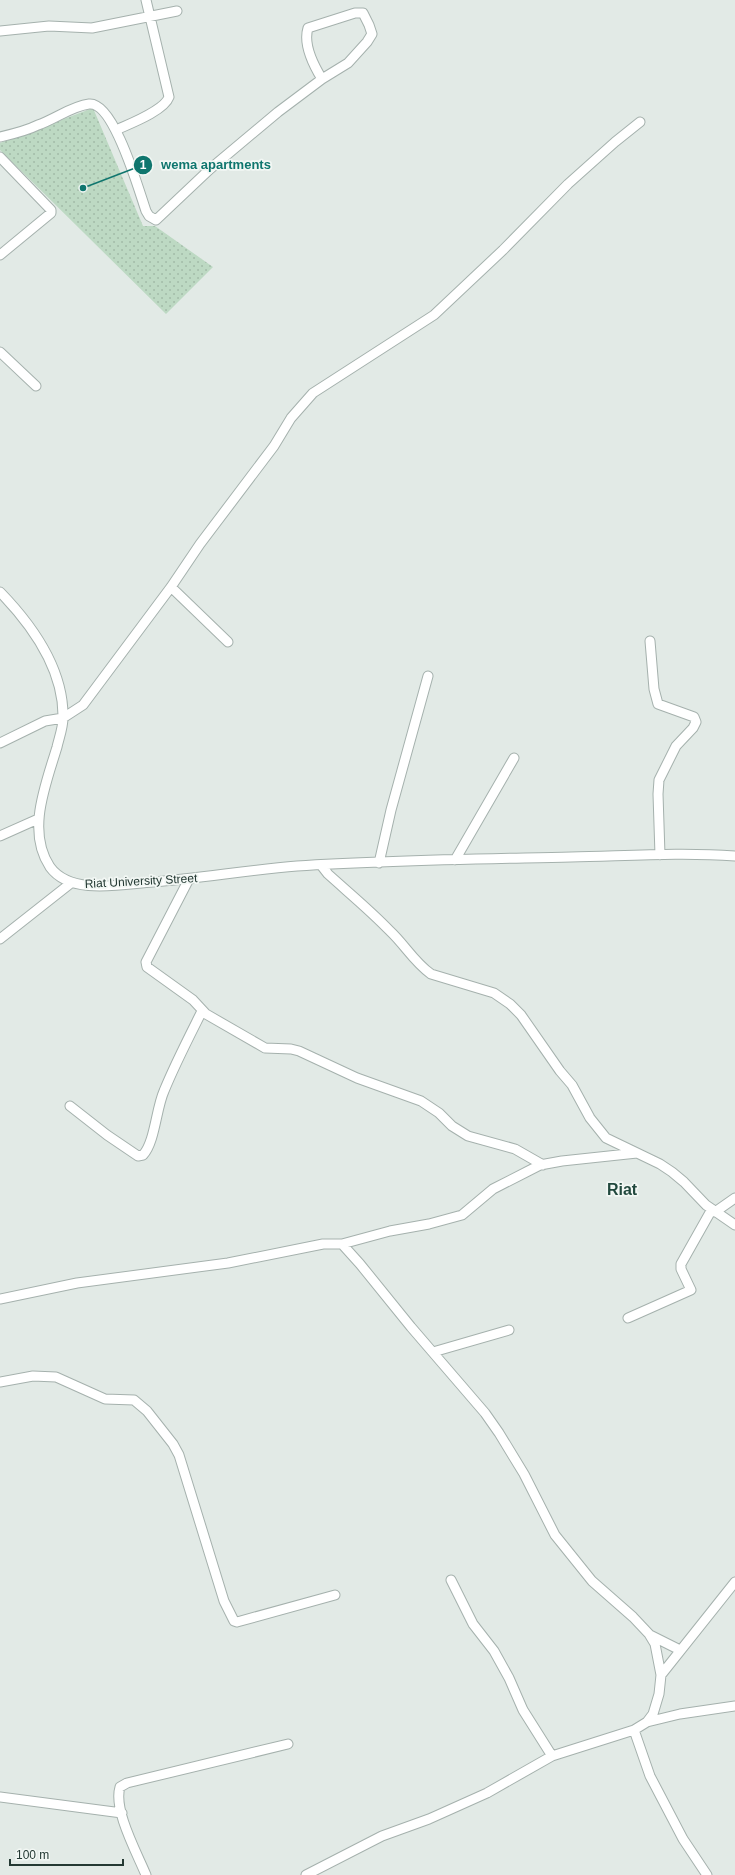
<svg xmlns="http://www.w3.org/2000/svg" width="735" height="1875" font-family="Arial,sans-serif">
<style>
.grass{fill:url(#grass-dots)}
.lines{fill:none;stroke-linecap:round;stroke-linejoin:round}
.minor-casing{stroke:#a5b1ad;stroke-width:11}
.minor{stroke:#fff;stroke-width:9}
.labels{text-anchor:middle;stroke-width:3.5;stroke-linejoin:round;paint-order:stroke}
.street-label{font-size:12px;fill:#243933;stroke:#f2f7f4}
.district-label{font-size:16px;font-weight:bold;fill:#22493e;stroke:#f2f7f4}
.leader{fill:none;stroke:#0f766e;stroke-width:1.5}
.callout-dot{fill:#0f766e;stroke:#f2f7f4;stroke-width:1.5}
.mark-label{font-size:12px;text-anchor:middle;font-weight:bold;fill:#fff}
.callout-label{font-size:13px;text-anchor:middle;font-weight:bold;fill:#0f766e;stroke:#f2f7f4;stroke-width:3.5;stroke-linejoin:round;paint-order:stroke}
</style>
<defs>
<pattern id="grass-dots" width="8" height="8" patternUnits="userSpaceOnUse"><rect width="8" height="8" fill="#bdd9c3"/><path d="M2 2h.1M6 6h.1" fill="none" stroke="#a2bba8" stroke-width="1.8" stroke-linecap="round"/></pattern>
</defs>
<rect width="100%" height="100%" fill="#e2eae6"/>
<path class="grass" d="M 93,108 L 143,226 L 155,226 L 213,267 L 166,314 L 0,150 L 0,143 Z"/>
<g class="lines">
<g class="minor-casing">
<path id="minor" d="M 0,31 L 49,26 L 92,28 L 177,11
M 116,130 C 129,124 164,111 169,97 L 146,0
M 0,137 C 13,134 26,131 38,125 C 55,119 72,106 89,104 C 114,101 139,191 146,211 L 149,216 L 156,220 L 210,169 L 278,112 L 322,79 L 348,63 L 367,42 L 372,34 L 369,25 L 363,13 L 355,13 L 308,28 C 303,44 314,66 322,79
M 0,157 L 51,210 L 51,213 L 0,255
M 0,352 L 36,386
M 171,587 L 228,642
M 0,592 C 32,625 64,669 63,718 C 63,728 59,738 57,747 C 46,784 26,831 50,867 C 71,896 123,884 153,882 C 201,878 249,870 297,866 C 388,860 480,859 571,857 C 625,856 681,852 735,856
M 650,641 L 654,689 L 658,704 L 694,717 L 696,722 L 693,728 L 676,746 L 659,780 L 658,794 L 660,855
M 0,743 L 45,721 L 63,718 L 83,705 L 171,587 L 200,544 L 274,446 L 291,418 L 313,393 L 434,315 L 503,250 L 568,184 L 615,142 L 640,122
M 0,836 L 38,819
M 455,860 L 514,758
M 379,863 L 391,810 L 428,676
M 321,865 L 328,874 C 349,893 371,911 390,931 C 405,945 414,962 431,974 L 494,993 L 510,1004 L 521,1015 L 560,1071 L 572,1085 L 590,1118 L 606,1138 L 660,1164 L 672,1172 L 684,1182 L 706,1205 L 735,1225
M 189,879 L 146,962 L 147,967 L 193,1000 L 206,1014 L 265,1048 L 291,1049 L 299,1051 L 357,1078 L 421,1101 L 439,1113 L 452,1126 L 468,1136 L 515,1149 L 543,1165
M 0,939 L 71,883
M 70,1106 L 107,1135 L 138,1156 L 143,1155 C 155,1142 156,1109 164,1091 C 175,1064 189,1037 202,1011
M 715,1212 L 735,1198
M 0,1299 L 77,1283 L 228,1263 L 323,1244 L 342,1244 L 390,1231 L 429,1224 L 462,1215 L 493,1189 L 540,1165 L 562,1161 L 637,1153
M 628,1318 L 691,1290 L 681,1269 L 681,1264 L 712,1209
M 433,1352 L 509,1330
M 0,1382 L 33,1376 L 56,1377 L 105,1399 L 134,1400 L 147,1411 L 173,1444 L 179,1455 L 224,1601 L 234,1621 L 237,1622 L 335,1595
M 451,1580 L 473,1624 L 494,1651 L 509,1678 L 523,1710 L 552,1756
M 650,1635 L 680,1650
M 661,1675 L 735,1582
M 647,1722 L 680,1714 L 735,1706
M 634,1730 L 650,1776 L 683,1839 L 707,1875
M 0,1797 L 122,1813
M 146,1875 C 137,1853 113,1810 120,1787 L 127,1783 L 288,1744
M 306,1875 L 382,1836 L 429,1819 L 487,1793 L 552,1756 L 634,1730 L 647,1722 L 653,1714 L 659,1694 L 661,1675 L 655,1644 L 649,1634 L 633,1617 L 592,1581 L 555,1535 L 524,1474 L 499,1433 L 485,1413 L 411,1327 L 360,1264 L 342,1244"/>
</g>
<use href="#minor" class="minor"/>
</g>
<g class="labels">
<g class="street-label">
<text transform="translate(141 881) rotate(-3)" y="4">Riat University Street</text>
</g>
<g class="district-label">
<text x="622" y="1195">Riat</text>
</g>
</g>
<path class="leader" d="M83 188L143 165"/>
<g class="callout-dot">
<circle cx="83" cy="188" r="4"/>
<circle cx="143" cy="165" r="10"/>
</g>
<g class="mark-label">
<text x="143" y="169">1</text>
</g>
<g class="callout-label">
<text x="216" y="169">wema apartments</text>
</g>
<path d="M10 1859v6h113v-6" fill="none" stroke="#243933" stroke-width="2"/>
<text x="16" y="1859" font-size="12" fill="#243933" stroke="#f2f7f4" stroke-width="3" paint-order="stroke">100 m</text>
</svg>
